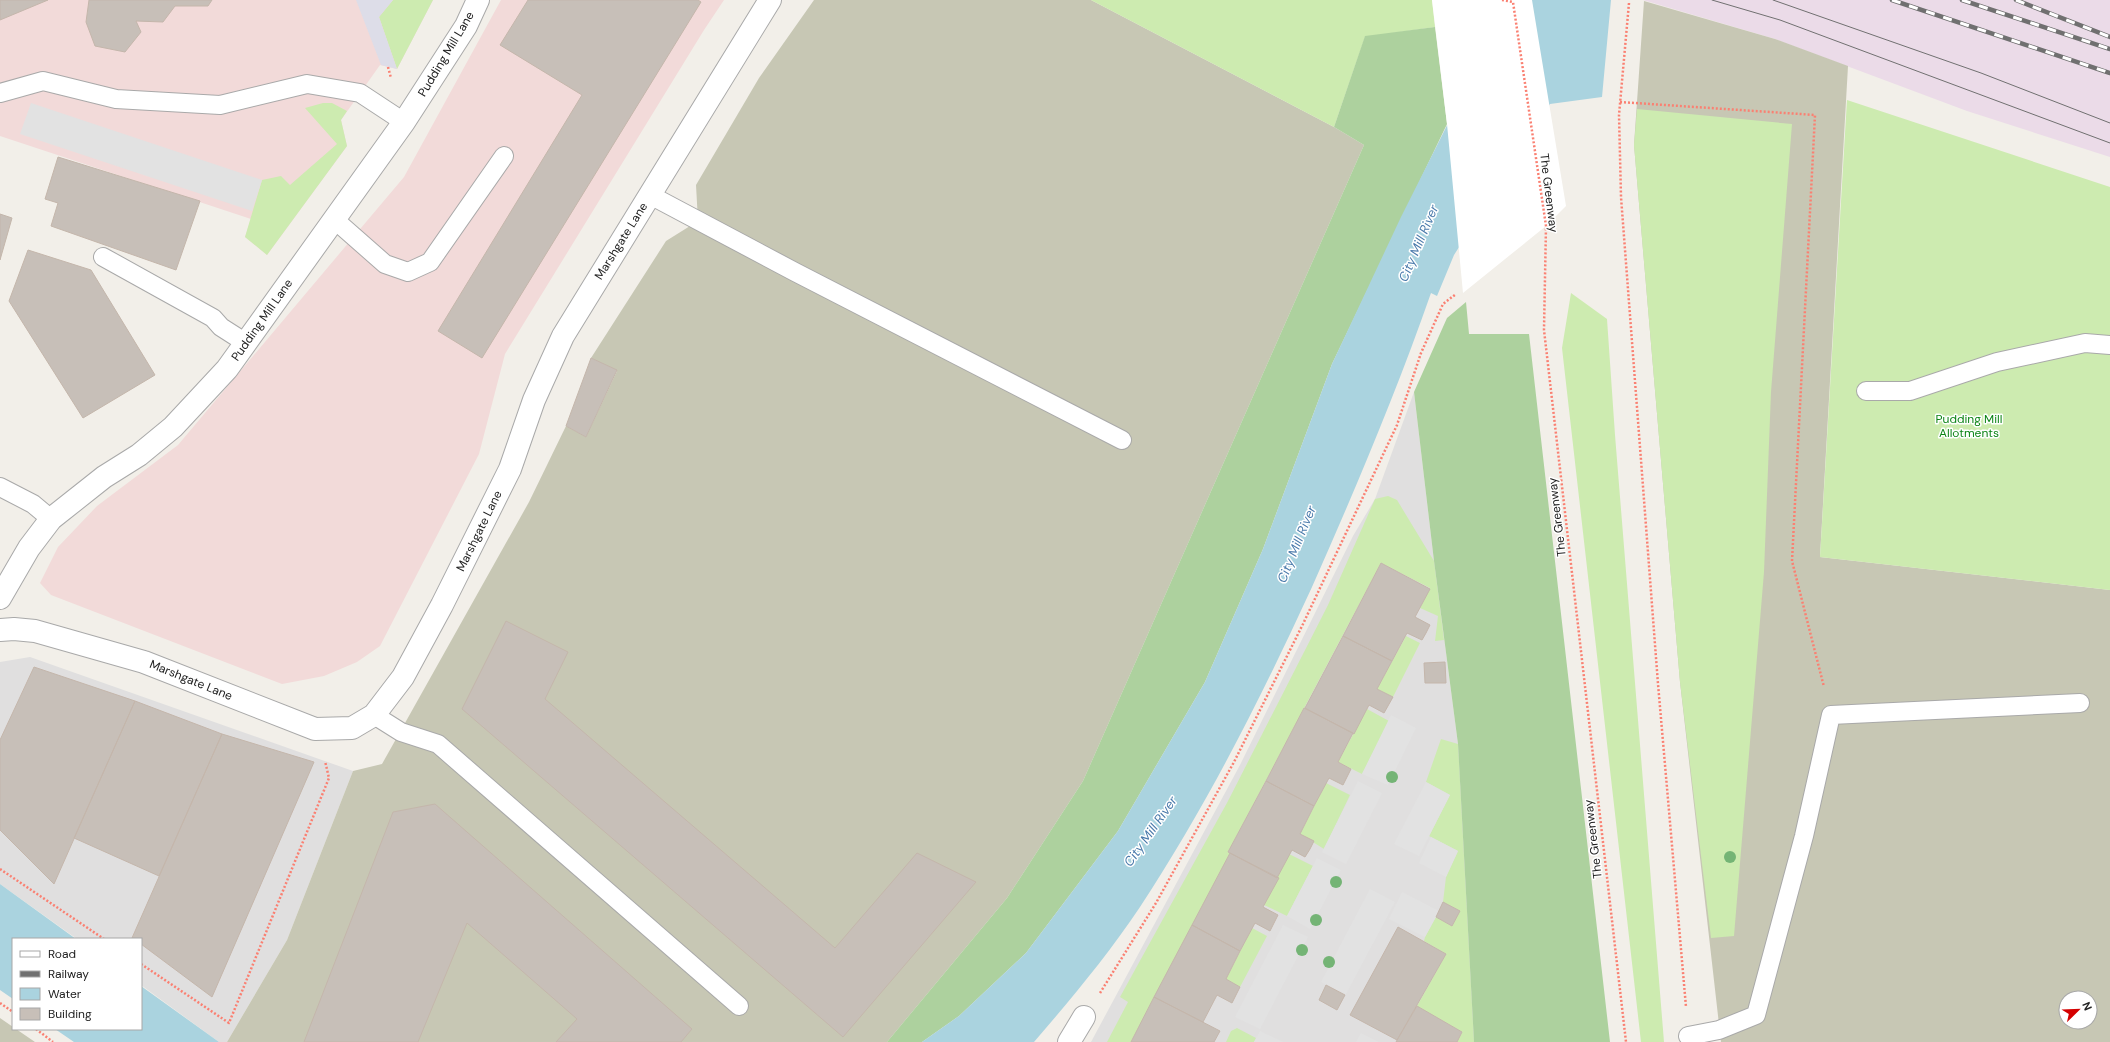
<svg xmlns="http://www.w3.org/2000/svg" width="2110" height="1042" font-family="'DM Sans',sans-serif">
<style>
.residential{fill:#e0dfdf}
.commercial{fill:#f2dad9}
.industrial{fill:#ebdbe8}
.construction{fill:#c7c7b4;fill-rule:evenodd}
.grass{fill:#cdebb0}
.forest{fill:#add19e}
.parking{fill:#e2e2e2}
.plaza{fill:#dddde8}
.water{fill:#aad3df}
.pier{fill:#fff}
.building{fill:#c7bfb8;stroke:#c4b6ab}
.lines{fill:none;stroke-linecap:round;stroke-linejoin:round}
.lane-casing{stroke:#a9a9a9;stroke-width:20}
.street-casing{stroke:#a9a9a9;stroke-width:24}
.path{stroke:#fa8072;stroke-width:2.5;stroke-dasharray:2 2;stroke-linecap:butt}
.lane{stroke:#fff;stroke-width:18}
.street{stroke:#fff;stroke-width:22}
.tram{stroke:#707070;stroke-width:1}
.rail-casing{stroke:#707070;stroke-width:4.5}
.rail{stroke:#fff;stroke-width:3;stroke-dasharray:9;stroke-linecap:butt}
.tree{fill:#74b475}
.labels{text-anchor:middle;stroke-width:3;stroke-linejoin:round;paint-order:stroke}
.street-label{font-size:12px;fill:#222;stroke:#fff}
.park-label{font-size:12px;fill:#0c8416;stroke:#fff}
.water-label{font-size:13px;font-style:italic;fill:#4a7aab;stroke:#fff}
</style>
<rect width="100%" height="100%" fill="#f2efe9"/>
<path class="residential" d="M 1414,392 L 1434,561 L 1458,744 L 1474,1042 L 1091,1042 L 1240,765 L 1353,536 L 1375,499 Z
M 30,657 L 353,771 L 287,940 L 227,1042 L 219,1042 L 141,985 L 141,939 L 77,939 L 0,884 L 0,662 Z"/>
<path class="commercial" d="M 0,0 L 433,0 L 397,69 L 380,65 L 341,120 L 347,146 L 267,255 L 245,237 L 251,219 L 0,136 Z
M 501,0 L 724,0 L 704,30 L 505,354 L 479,454 L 380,646 L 357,662 L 324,676 L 282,684 L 51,595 L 40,583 L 58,547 L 97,506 L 178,445 L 404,177 Z"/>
<path class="industrial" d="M 1643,0 L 2110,0 L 2110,157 L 1967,111 L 1775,39 Z"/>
<path class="construction" d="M 814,0 L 1091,0 L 1334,127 L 1364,145 L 1083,781 L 1007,898 L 887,1042 L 227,1042 L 287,940 L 353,771 L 382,764 L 529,502 L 566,426 L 586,437 L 617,371 L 591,358 L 666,241 L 698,221 L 696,185 L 759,78 Z
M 1644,1 L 1775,39 L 1848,66 L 1820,557 L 2110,590 L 2110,1042 L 1721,1042 L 1680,682 L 1634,145 ZM 2066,998 L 2090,998 L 2090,1022 L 2066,1022 Z
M 0,1018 L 13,1027 L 13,1029 L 16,1029 L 35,1042 L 0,1042 Z"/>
<path class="grass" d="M 393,0 L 433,0 L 397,69 L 379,17 Z
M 1091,0 L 1432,0 L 1435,27 L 1365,37 L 1334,127 Z
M 1847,100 L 2110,187 L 2110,590 L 1820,557 Z
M 323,103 L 332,103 L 347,111 L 341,120 L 347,146 L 267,255 L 245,237 L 262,180 L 281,176 L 290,185 L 337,144 L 305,108 Z
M 1637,109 L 1792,124 L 1771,392 L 1764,572 L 1734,936 L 1711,938 L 1680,682 L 1634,145 Z
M 1571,293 L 1607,319 L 1615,435 L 1664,1042 L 1641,1042 L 1562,348 Z
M 1388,496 L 1397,500 L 1434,561 L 1444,640 L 1435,641 L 1438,616 L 1420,608 L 1430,588 L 1381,563 L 1228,852 L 1230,853 L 1131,1042 L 1107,1042 L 1128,1002 L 1120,997 L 1228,801 L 1328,605 L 1375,499 Z
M 1406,636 L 1420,643 L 1393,697 L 1377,689 Z
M 1367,709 L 1389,721 L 1362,774 L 1338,762 Z
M 1441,739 L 1458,744 L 1474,1042 L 1457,1042 L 1462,1032 L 1417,1006 L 1446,954 L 1424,941 L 1425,937 L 1436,917 L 1452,926 L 1460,911 L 1443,902 L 1446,877 L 1458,851 L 1429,836 L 1450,795 L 1426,782 Z
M 1326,783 L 1350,795 L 1324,849 L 1300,834 Z
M 1289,854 L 1313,866 L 1287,916 L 1264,905 Z
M 1252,928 L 1267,936 L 1240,987 L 1226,979 Z
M 1237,1028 L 1256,1038 L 1254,1042 L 1226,1042 L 1231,1031 Z"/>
<path class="forest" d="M 1435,27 L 1447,124 L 1332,364 L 1263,549 L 1205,682 L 1118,831 L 1026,953 L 959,1016 L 922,1042 L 887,1042 L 1007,898 L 1083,781 L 1364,145 L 1334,127 L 1365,36 Z
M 1466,302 L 1469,334 L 1529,334 L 1610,1042 L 1474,1042 L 1458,744 L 1434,561 L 1414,392 L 1447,318 Z"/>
<path class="parking" d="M 31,103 L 262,180 L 252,211 L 20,134 Z
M 1391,715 L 1416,728 L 1388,785 L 1362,774 Z
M 1358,781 L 1382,793 L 1346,864 L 1322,852 Z
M 1426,782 L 1450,795 L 1419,856 L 1394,844 Z
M 1431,837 L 1458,851 L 1446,877 L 1419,863 Z
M 1317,858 L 1341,870 L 1310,929 L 1287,916 Z
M 1370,889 L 1395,902 L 1346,994 L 1321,982 Z
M 1402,892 L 1439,911 L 1425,937 L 1389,919 Z
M 1283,925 L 1308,937 L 1260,1029 L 1235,1017 Z
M 1260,1031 L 1283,1042 L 1254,1042 Z
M 1361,1033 L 1379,1042 L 1356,1042 Z"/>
<path class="plaza" d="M 356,0 L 393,0 L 379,17 L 397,69 L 381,65 Z"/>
<path class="water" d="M 1510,0 L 1611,0 L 1602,97 L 1550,104 L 1454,255 L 1437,296 L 1431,293 C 1396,393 1355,490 1312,587 C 1261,698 1207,805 1140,907 C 1108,955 1071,999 1034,1042 L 922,1042 L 959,1016 L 1026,953 L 1118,831 L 1205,682 L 1263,549 L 1332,364 L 1401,217 Z
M 0,884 L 76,939 L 13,939 L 13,999 L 0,990 Z
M 141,986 L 219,1042 L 74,1042 L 55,1029 L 141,1029 Z"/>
<path class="pier" d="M 1432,0 L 1532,0 L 1566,206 L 1546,226 L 1463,293 L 1447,124 Z"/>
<path class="building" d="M 0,0 L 48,0 L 0,20 Z
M 89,0 L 212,0 L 208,6 L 175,6 L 163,22 L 136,21 L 141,32 L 125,52 L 95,46 L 86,22 Z
M 528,0 L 698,0 L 701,2 L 482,358 L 438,331 L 582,95 L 500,45 Z
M 58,157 L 200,201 L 176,270 L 51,226 L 58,203 L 45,199 Z
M 0,214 L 12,218 L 0,260 Z
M 28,250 L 91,270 L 155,375 L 83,418 L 9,301 Z
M 591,358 L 617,370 L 586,437 L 566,426 Z
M 1381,563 L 1430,589 L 1415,617 L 1430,625 L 1426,633 L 1422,640 L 1407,633 L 1392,661 L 1343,636 Z
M 506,621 L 568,652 L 545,699 L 835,948 L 917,853 L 976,882 L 843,1037 L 462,709 Z
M 1343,636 L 1392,661 L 1377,689 L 1393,697 L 1384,713 L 1369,705 L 1354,734 L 1305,708 Z
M 1445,662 L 1446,683 L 1425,683 L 1424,663 Z
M 34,667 L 135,701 L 54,884 L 0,830 L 0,740 Z
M 135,701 L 222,734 L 159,876 L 74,838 Z
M 1304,708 L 1353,733 L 1338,762 L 1351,769 L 1343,785 L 1329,778 L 1314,806 L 1266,781 Z
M 222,734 L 314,762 L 212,997 L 141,944 L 141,939 L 132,938 Z
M 1266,781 L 1314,806 L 1300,834 L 1314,841 L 1310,849 L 1305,857 L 1292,850 L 1277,878 L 1228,852 Z
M 435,804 L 692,1029 L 681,1042 L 556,1042 L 577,1019 L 467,923 L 418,1042 L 304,1042 L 393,812 Z
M 1230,853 L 1279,878 L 1263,907 L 1278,915 L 1270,931 L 1255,923 L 1240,951 L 1192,925 Z
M 1443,902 L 1460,911 L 1452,926 L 1436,917 Z
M 1192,925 L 1240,951 L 1226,979 L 1240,987 L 1232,1003 L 1217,995 L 1203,1022 L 1154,997 Z
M 1398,927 L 1446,954 L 1397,1040 L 1350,1015 Z
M 1326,985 L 1345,995 L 1337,1010 L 1319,1000 Z
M 1154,997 L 1220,1031 L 1214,1042 L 1131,1042 Z
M 1417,1006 L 1462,1032 L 1457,1042 L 1396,1042 Z"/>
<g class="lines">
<g class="lane-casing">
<path id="lane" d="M 0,93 L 43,81 L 116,99 L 220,105 L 307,84 L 360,93 L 404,122
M 650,195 L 795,272 L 1122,440
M 335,220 L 385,264 L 408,272 L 430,262 L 504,156
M 103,257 L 213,318 L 221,327 L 246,343
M 1866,391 L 1910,391 L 1997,362 L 2085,343 L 2110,345
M 0,487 L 33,504 L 51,519
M 374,715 L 401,732 L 438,744 L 739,1006
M 1688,1036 L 1719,1030 L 1756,1015 L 1804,836 L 1831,715 L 2080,703"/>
</g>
<g class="street-casing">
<path id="street" d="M 0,598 L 29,548 L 51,519 L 104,477 L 139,455 L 173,427 L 227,369 L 404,122 L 466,26 L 478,0
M 0,630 L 14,629 L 35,631 L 144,662 L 315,729 L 352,728 L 374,715 L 403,677 L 442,605 L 510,469 L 534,400 L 563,336 L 770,0
M 1069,1042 L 1084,1017"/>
</g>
<path class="path" d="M 1502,0 L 1513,2 L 1546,226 L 1544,330 L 1626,1042
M 1629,3 L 1619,115 L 1621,197 L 1658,684 L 1686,1007
M 388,67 L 391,78
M 1620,102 L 1815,115 L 1792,561 L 1824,687
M 0,869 L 104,939
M 141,964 L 229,1023 L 329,778 L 325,761
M 1100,993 L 1156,903 L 1234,762 L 1303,624 L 1397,425 L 1421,353 L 1443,304 L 1456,294
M 0,1003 L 13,1012
M 36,1029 L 53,1042"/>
<use href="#lane" class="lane"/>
<use href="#street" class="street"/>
<path class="tram" d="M 1712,0 L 1780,20 L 2110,143
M 1773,0 L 1981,73 L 2110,123"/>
<g class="rail-casing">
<path id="rail" d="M 1892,0 L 2110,73
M 1962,0 L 2110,49
M 2016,0 L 2110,37"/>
</g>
<use href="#rail" class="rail"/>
</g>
<g class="tree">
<circle cx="1392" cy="777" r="6"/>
<circle cx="1730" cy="857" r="6"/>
<circle cx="1336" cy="882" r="6"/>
<circle cx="1316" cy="920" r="6"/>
<circle cx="1302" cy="950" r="6"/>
<circle cx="1329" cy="962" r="6"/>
</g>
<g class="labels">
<g class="street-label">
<text transform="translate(446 54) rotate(-59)" y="4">Pudding Mill Lane</text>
<text transform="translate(1549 193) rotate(83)" y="4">The Greenway</text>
<text transform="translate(621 241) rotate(-58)" y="4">Marshgate Lane</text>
<text transform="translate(262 320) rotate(-55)" y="4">Pudding Mill Lane</text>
<text transform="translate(1557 517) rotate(-97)" y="4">The Greenway</text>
<text transform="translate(479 531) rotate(-64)" y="4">Marshgate Lane</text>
<text transform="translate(191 680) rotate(22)" y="4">Marshgate Lane</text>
<text transform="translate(1593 839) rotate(-97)" y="4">The Greenway</text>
</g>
<g class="park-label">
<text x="1969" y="423">Pudding Mill<tspan x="1969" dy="14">Allotments</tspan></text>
</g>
<g class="water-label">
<text transform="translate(1418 243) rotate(-67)" y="5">City Mill River</text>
<text transform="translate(1296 544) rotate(-68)" y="5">City Mill River</text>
<text transform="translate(1150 831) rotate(-55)" y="5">City Mill River</text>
</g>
</g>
<rect x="12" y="938" width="130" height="92" fill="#ffffff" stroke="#a7a7a7"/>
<rect x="20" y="951" width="20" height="6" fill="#ffffff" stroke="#a7a7a7"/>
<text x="48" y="958" font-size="12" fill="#222222">Road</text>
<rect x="20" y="971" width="20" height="6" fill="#707070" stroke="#a7a7a7"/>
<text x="48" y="978" font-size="12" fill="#222222">Railway</text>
<rect x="20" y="988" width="20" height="12" fill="#aad3df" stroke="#a7a7a7"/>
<text x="48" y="998" font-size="12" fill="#222222">Water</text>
<rect x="20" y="1008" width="20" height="12" fill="#c7bfb8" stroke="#a7a7a7"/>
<text x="48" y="1018" font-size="12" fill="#222222">Building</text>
<g transform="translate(2078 1010) rotate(67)"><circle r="19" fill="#ffffff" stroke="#a7a7a7"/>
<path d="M0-3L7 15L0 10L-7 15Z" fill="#d40000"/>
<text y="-6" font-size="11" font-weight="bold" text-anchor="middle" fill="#222222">N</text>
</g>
</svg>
